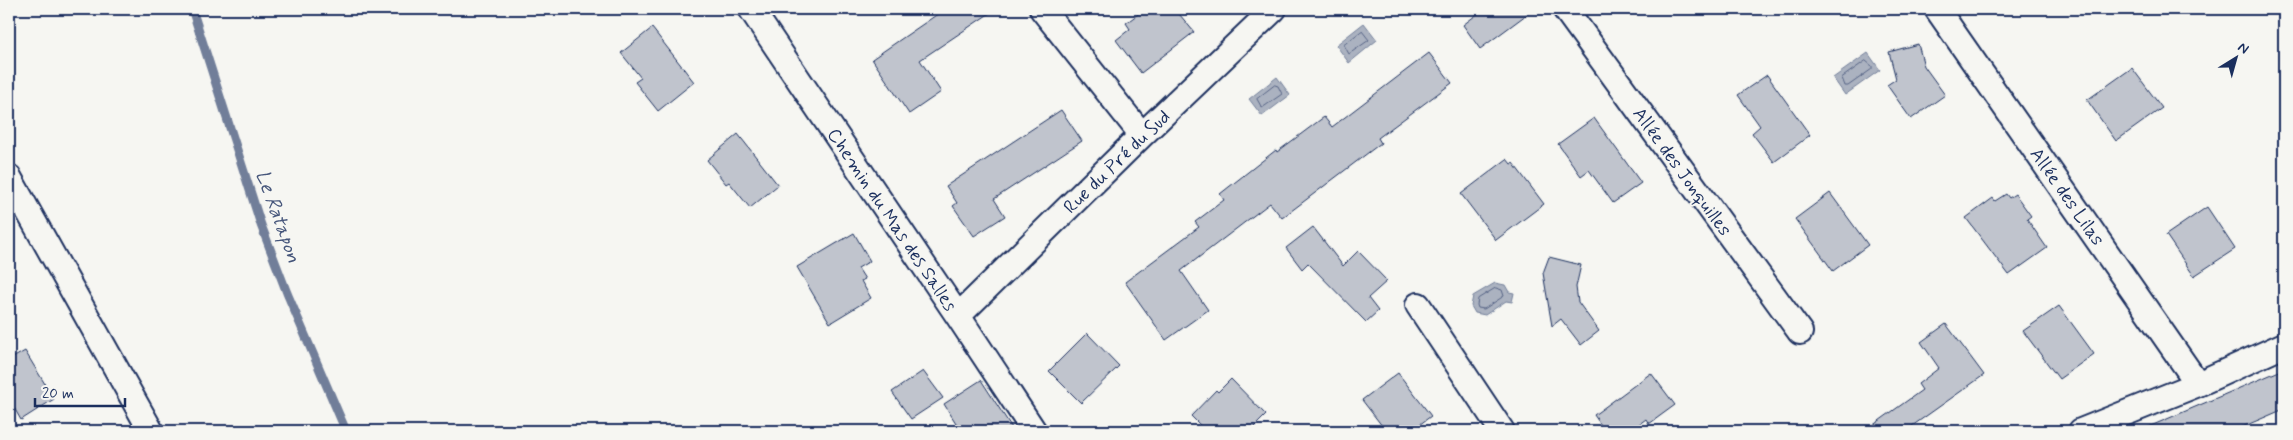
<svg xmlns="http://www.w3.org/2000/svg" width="2293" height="440" font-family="Mynerve,sans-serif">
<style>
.water{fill:#abb2c0;stroke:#717e99}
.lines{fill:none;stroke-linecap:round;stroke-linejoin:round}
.shore{stroke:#556385;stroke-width:1}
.stream{stroke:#717e99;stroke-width:9}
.building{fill:#c0c4cd;stroke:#1b2f5e}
.street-casing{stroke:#1b2f5e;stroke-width:28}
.street{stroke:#f6f6f2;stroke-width:24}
.labels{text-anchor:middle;stroke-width:4;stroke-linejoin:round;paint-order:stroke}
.street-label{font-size:19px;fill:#1b2f5e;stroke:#f6f6f2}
.water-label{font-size:20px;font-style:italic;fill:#46567b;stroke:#f6f6f2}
</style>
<rect width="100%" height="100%" fill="#f6f6f2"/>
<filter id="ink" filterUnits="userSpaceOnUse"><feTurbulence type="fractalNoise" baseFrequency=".02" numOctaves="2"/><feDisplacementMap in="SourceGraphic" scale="10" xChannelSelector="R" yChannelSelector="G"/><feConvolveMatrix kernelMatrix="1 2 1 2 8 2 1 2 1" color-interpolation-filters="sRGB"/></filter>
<g filter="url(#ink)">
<path class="water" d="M 1364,23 L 1377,40 L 1349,63 L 1336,45 Z
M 1868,53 L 1880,70 L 1845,95 L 1833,78 Z
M 1277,77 L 1290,95 L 1262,116 L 1249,99 Z
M 1495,283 L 1505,285 L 1509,292 L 1514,293 L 1512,302 L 1506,301 L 1485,315 L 1475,313 L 1471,306 L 1473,296 Z"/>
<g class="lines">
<path class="shore" d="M 1362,31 L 1369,40 L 1349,54 L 1344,45 Z
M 1866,61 L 1872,66 L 1872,69 L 1848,86 L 1845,86 L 1842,78 Z
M 1275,85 L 1278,86 L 1282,94 L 1262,108 L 1257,99 Z
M 1496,288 L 1502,290 L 1504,296 L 1484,309 L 1478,308 L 1477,305 L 1478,299 Z"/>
<path class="stream" d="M 192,9 L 261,225 L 287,293 L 346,431"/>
</g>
<path class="building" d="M 945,9 L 996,9 L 920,60 L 941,92 L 909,114 L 872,59 Z
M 1145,9 L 1175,9 L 1194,32 L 1141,73 L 1116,40 L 1130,29 L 1126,23 Z
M 1484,9 L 1534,9 L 1480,49 L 1463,25 Z
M 652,28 L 694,82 L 658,111 L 635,82 L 641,78 L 621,53 Z
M 1918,44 L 1924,66 L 1945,95 L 1911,119 L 1887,85 L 1896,79 L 1889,52 Z
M 1429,53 L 1452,83 L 1378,138 L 1381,143 L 1282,218 L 1270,203 L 1181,271 L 1208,310 L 1166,340 L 1125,282 L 1199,227 L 1195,222 L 1224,200 L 1220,194 L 1276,150 L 1277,152 L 1324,117 L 1332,127 Z
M 2132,68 L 2162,108 L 2116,141 L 2087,100 Z
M 1767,75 L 1810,135 L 1774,162 L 1752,133 L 1760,126 L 1738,95 Z
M 1061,110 L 1082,141 L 994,199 L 1005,216 L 974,236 L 953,206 L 957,203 L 946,186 Z
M 1594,118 L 1641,183 L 1613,203 L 1589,170 L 1581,176 L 1558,144 Z
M 738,134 L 778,185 L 750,208 L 729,182 L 726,184 L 707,160 Z
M 1507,159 L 1511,164 L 1513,163 L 1544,204 L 1496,240 L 1461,194 Z
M 1830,193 L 1868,245 L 1833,271 L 1795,219 Z
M 2006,194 L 2009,198 L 2015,194 L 2031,216 L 2027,219 L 2047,248 L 2009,275 L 1966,218 L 1993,198 L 1995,201 Z
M 2207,207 L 2235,249 L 2194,276 L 2166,235 Z
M 1313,227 L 1343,266 L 1358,251 L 1387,281 L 1368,298 L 1378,311 L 1366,322 L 1308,263 L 1302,269 L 1286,248 Z
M 854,233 L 870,261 L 858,268 L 865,279 L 861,281 L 871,298 L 830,323 L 797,267 Z
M 1549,257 L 1581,265 L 1576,287 L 1578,302 L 1599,331 L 1581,345 L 1561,319 L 1552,326 L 1543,273 Z
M 2059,306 L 2094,354 L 2059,379 L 2023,331 Z
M 1946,324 L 1984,375 L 1905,431 L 1865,431 L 1922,390 L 1918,384 L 1939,368 L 1921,342 Z
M 1087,333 L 1119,366 L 1081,403 L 1049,371 Z
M 25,351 L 54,399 L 21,420 L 9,399 L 9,360 Z
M 2284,369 L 2284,409 L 2233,431 L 2139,431 Z
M 923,371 L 943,398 L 911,419 L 892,392 Z
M 1398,373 L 1431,416 L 1411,431 L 1386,431 L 1362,400 Z
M 1651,373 L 1675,405 L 1649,424 L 1646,419 L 1630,431 L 1605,431 L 1594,415 Z
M 1231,379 L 1266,415 L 1250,431 L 1206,431 L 1191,416 L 1216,390 L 1218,392 Z
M 981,380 L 1014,431 L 961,431 L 944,404 Z"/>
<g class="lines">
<g class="street-casing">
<path id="street" d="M 751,9 L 958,316 L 1034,431
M 1042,9 L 1142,135
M 1565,9 L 1800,332
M 1937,9 L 2198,384
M 9,177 L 151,431
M 1418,305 L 1502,431
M 958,316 L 1142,135 L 1274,9
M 2081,431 L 2198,384 L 2284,345"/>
</g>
<use href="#street" class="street"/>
</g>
</g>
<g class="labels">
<g class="street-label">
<text transform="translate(1116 161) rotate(-44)" y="7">Rue du Pré du Sud</text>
<text transform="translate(1683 171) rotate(54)" y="7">Allée des Jonquilles</text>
<text transform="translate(2068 196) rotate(55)" y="7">Allée des Lilas</text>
<text transform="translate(893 219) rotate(56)" y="7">Chemin du Mas des Salles</text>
</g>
<g class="water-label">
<text transform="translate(279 216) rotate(70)" y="7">Le Ratapon</text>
</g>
</g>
<rect width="2293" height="440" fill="none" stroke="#f6f6f2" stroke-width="30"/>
<rect x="15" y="15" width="2263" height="410" fill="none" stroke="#1b2f5e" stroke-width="2" filter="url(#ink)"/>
<g transform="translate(2236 58) rotate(37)" stroke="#f6f6f2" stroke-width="4" paint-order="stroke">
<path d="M0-4L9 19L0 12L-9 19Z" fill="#1b2f5e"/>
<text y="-8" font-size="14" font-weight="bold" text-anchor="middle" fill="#1b2f5e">N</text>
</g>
<path d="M35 398v8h90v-8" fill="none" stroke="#1b2f5e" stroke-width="2.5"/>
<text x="42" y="398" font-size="15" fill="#1b2f5e" stroke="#f6f6f2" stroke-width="4" paint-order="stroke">20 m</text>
</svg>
